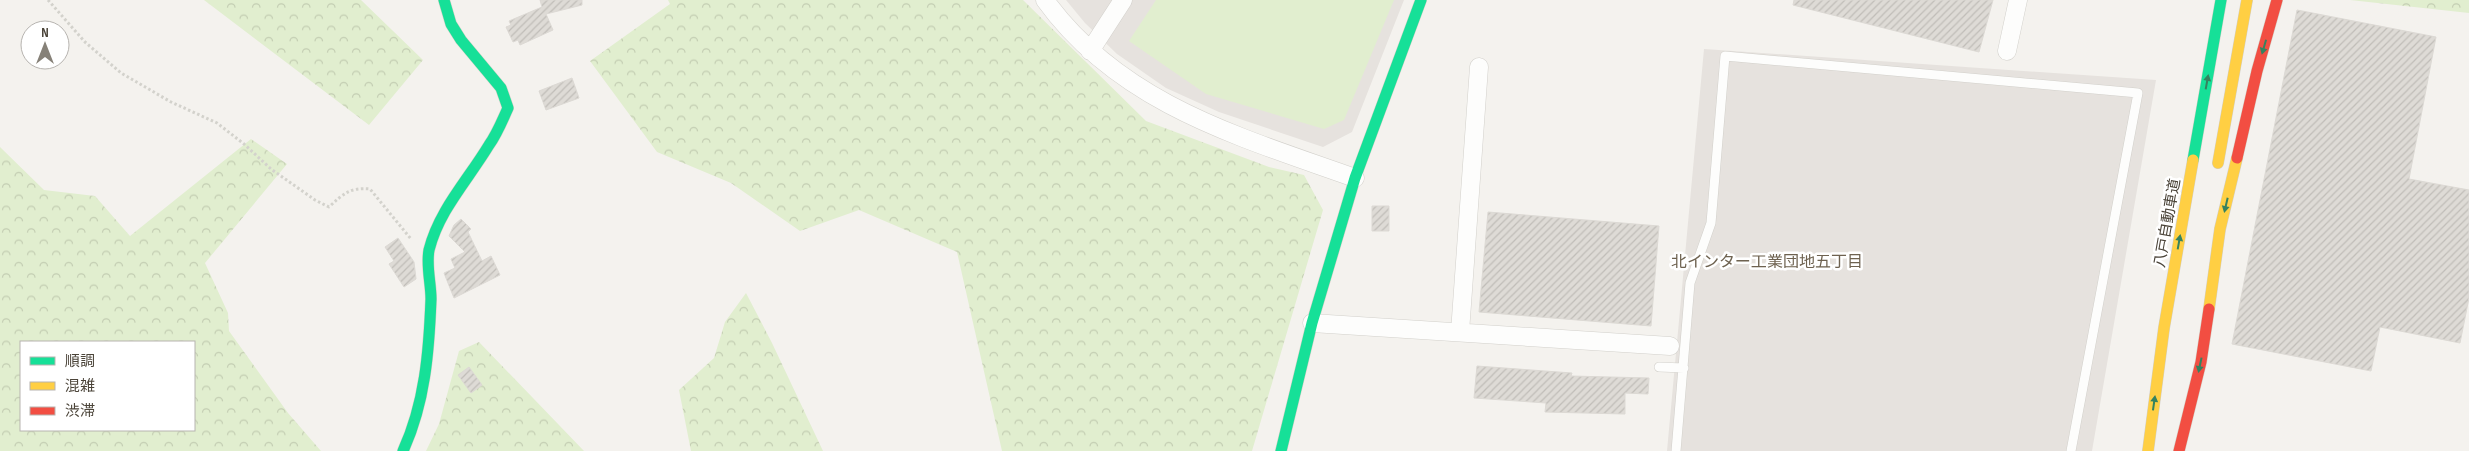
<svg xmlns="http://www.w3.org/2000/svg" width="2469" height="451" font-family="'Sofia Sans Condensed','Noto Sans JP',sans-serif">
<style>
.industrial{fill:#e6e2de}
.green{fill:#e1eecf}
.forest{fill:url(#forest-crowns);fill-rule:evenodd}
.building{fill:url(#building-hatch);stroke:#dcd9d4}
.lines{fill:none;stroke-linecap:round;stroke-linejoin:round}
.lane-casing{stroke:#d2d0cb;stroke-width:10}
.street-casing{stroke:#d2d0cb;stroke-width:19}
.fast-casing{stroke:#d3cfc5;stroke-width:12}
.slow-casing{stroke:#d3cfc5;stroke-width:12}
.jam-casing{stroke:#d3cfc5;stroke-width:12}
.path{stroke:#d3d2cc;stroke-width:3;stroke-dasharray:2.5 2.5;stroke-linecap:butt}
.lane{stroke:#fdfdfc;stroke-width:9}
.street{stroke:#fdfdfc;stroke-width:18}
.fast{stroke:#16e098;stroke-width:11}
.slow{stroke:#ffcf43;stroke-width:11}
.jam{stroke:#f24e42;stroke-width:11}
.oneway{fill:#36825f}
.labels{text-anchor:middle;stroke-width:5;stroke-linejoin:round;paint-order:stroke}
.street-label{font-size:15px;fill:#4b4439;stroke:#fff}
.neighbourhood-label{font-size:16px;fill:#6e6250;stroke:#fff}
</style>
<defs>
<pattern id="forest-crowns" width="20" height="18" patternUnits="userSpaceOnUse" patternTransform="scale(1.25)"><rect width="20" height="18" fill="#e1eecf"/><path d="M2 6a3 3 0 1 1 6 0M12 15a3 3 0 1 1 6 0" fill="none" stroke="#c3cdb2"/></pattern>
<pattern id="building-hatch" width="6" height="6" patternUnits="userSpaceOnUse" patternTransform="scale(1.25)"><rect width="6" height="6" fill="#dedbd6"/><path d="M-1 1l2-2M0 6l6-6M5 7l2-2" fill="none" stroke="#c0bdb8"/></pattern>
</defs>
<rect width="100%" height="100%" fill="#f4f2ee"/>
<path class="industrial" d="M 1066,0 L 1404,0 L 1352,132 L 1323,147 L 1219,112 L 1166,88 L 1117,54 L 1085,23 Z
M 1704,49 L 2156,80 L 2092,451 L 1667,451 Z"/>
<path class="green" d="M 1156,0 L 1394,0 L 1344,120 L 1324,129 L 1206,94 L 1129,41 Z"/>
<path class="forest" d="M 204,0 L 361,0 L 423,60 L 369,125 Z
M 668,0 L 1023,0 L 1146,121 L 1269,167 L 1304,175 L 1323,210 L 1252,451 L 1002,451 L 957,252 L 859,210 L 800,231 L 731,183 L 657,152 L 590,61 L 670,4 Z
M 2350,0 L 2469,0 L 2469,13 Z
M 251,139 L 287,164 L 205,263 L 228,313 L 229,331 L 288,413 L 321,451 L 0,451 L 0,147 L 44,190 L 95,196 L 130,236 ZM 194,342 L 194,430 L 21,430 L 21,342 Z
M 746,293 L 772,343 L 823,451 L 691,451 L 679,390 L 714,358 L 725,322 Z
M 479,342 L 584,451 L 426,451 L 439,424 L 459,351 Z"/>
<path class="building" d="M 540,0 L 582,0 L 582,5 L 546,14 L 553,30 L 520,45 L 518,40 L 513,42 L 506,27 L 511,25 L 509,21 L 542,7 Z
M 1794,0 L 1993,0 L 1979,52 L 1793,5 Z
M 2297,10 L 2436,37 L 2409,179 L 2469,190 L 2469,298 L 2460,343 L 2380,327 L 2371,371 L 2232,344 Z
M 572,78 L 579,98 L 546,110 L 539,91 Z
M 1372,206 L 1389,206 L 1389,231 L 1372,231 Z
M 1488,212 L 1659,226 L 1651,326 L 1479,312 Z
M 461,219 L 471,229 L 468,232 L 482,261 L 491,256 L 500,275 L 454,298 L 444,273 L 455,268 L 451,259 L 465,252 L 449,236 L 454,225 Z
M 398,238 L 414,262 L 416,279 L 404,287 L 389,264 L 394,261 L 385,247 Z
M 1477,366 L 1572,373 L 1571,376 L 1649,378 L 1648,394 L 1625,393 L 1625,414 L 1545,412 L 1546,403 L 1474,398 Z
M 469,367 L 482,385 L 471,393 L 458,375 Z"/>
<g class="lines">
<g class="lane-casing">
<path id="lane" d="M 1659,367 L 1684,368
M 1676,451 L 1690,283 L 1711,223 L 1725,56 L 2138,93 L 2071,451"/>
</g>
<g class="street-casing">
<path id="street" d="M 1045,0 C 1120,104 1240,137 1355,178
M 1090,51 L 1123,0
M 2007,51 L 2018,0
M 1312,323 L 1670,346
M 1460,332 L 1479,67"/>
</g>
<g class="fast-casing">
<path id="fast" d="M 2193,160 L 2221,0
M 403,451 C 425,403 429,352 431,299 C 431,283 426,266 429,250 C 439,210 468,180 489,145 C 497,134 502,121 508,108 L 501,88 L 461,40 L 451,24 L 444,0
M 1281,451 L 1312,323 L 1355,178 L 1421,0"/>
</g>
<g class="slow-casing">
<path id="slow" d="M 2218,163 L 2247,0
M 2209,309 L 2220,229 L 2237,158
M 2148,451 L 2164,328 L 2193,160"/>
</g>
<g class="jam-casing">
<path id="jam" d="M 2237,158 L 2257,71 L 2277,0
M 2179,451 L 2201,362 L 2209,309"/>
</g>
<path class="path" d="M 48,0 L 85,42 L 121,73 L 171,102 L 217,123 L 244,144 L 271,169 L 315,200 L 329,207 C 343,194 350,187 370,189 L 411,239"/>
<use href="#lane" class="lane"/>
<use href="#street" class="street"/>
<use href="#fast" class="fast"/>
<use href="#slow" class="slow"/>
<use href="#jam" class="jam"/>
</g>
<defs><path id="oneway-solid" d="M-6-.8H1V-3.2L6.5 0L1 3.2V.8H-6Z" transform="scale(1.25)"/></defs>
<g class="oneway">
<use href="#oneway-solid" transform="translate(2264 47) rotate(106)"/>
<use href="#oneway-solid" transform="translate(2207 82) rotate(-80)"/>
<use href="#oneway-solid" transform="translate(2226 205) rotate(103)"/>
<use href="#oneway-solid" transform="translate(2179 242) rotate(-80)"/>
<use href="#oneway-solid" transform="translate(2200 365) rotate(102)"/>
<use href="#oneway-solid" transform="translate(2154 403) rotate(-82)"/>
</g>
<g class="labels">
<g class="street-label">
<text transform="translate(2167 223) rotate(-80)" y="5">八戸自動車道</text>
</g>
<g class="neighbourhood-label">
<text x="1767" y="267">北インター工業団地五丁目</text>
</g>
</g>
<rect x="20" y="341" width="175" height="90" fill="#ffffff" stroke="#b7b4b0"/>
<rect x="30" y="357" width="25" height="8" fill="#16e098" stroke="#b7b4b0"/>
<text x="65" y="366" font-size="15" fill="#4b4439">順調</text>
<rect x="30" y="382" width="25" height="8" fill="#ffcf43" stroke="#b7b4b0"/>
<text x="65" y="391" font-size="15" fill="#4b4439">混雑</text>
<rect x="30" y="407" width="25" height="8" fill="#f24e42" stroke="#b7b4b0"/>
<text x="65" y="416" font-size="15" fill="#4b4439">渋滞</text>
<g transform="translate(45 45)"><circle r="24" fill="#ffffff" stroke="#b7b4b0"/>
<path d="M0-4L9 19L0 12L-9 19Z" fill="#868178"/>
<text y="-8" font-size="14" font-weight="bold" text-anchor="middle" fill="#4b4439">N</text>
</g>
</svg>
